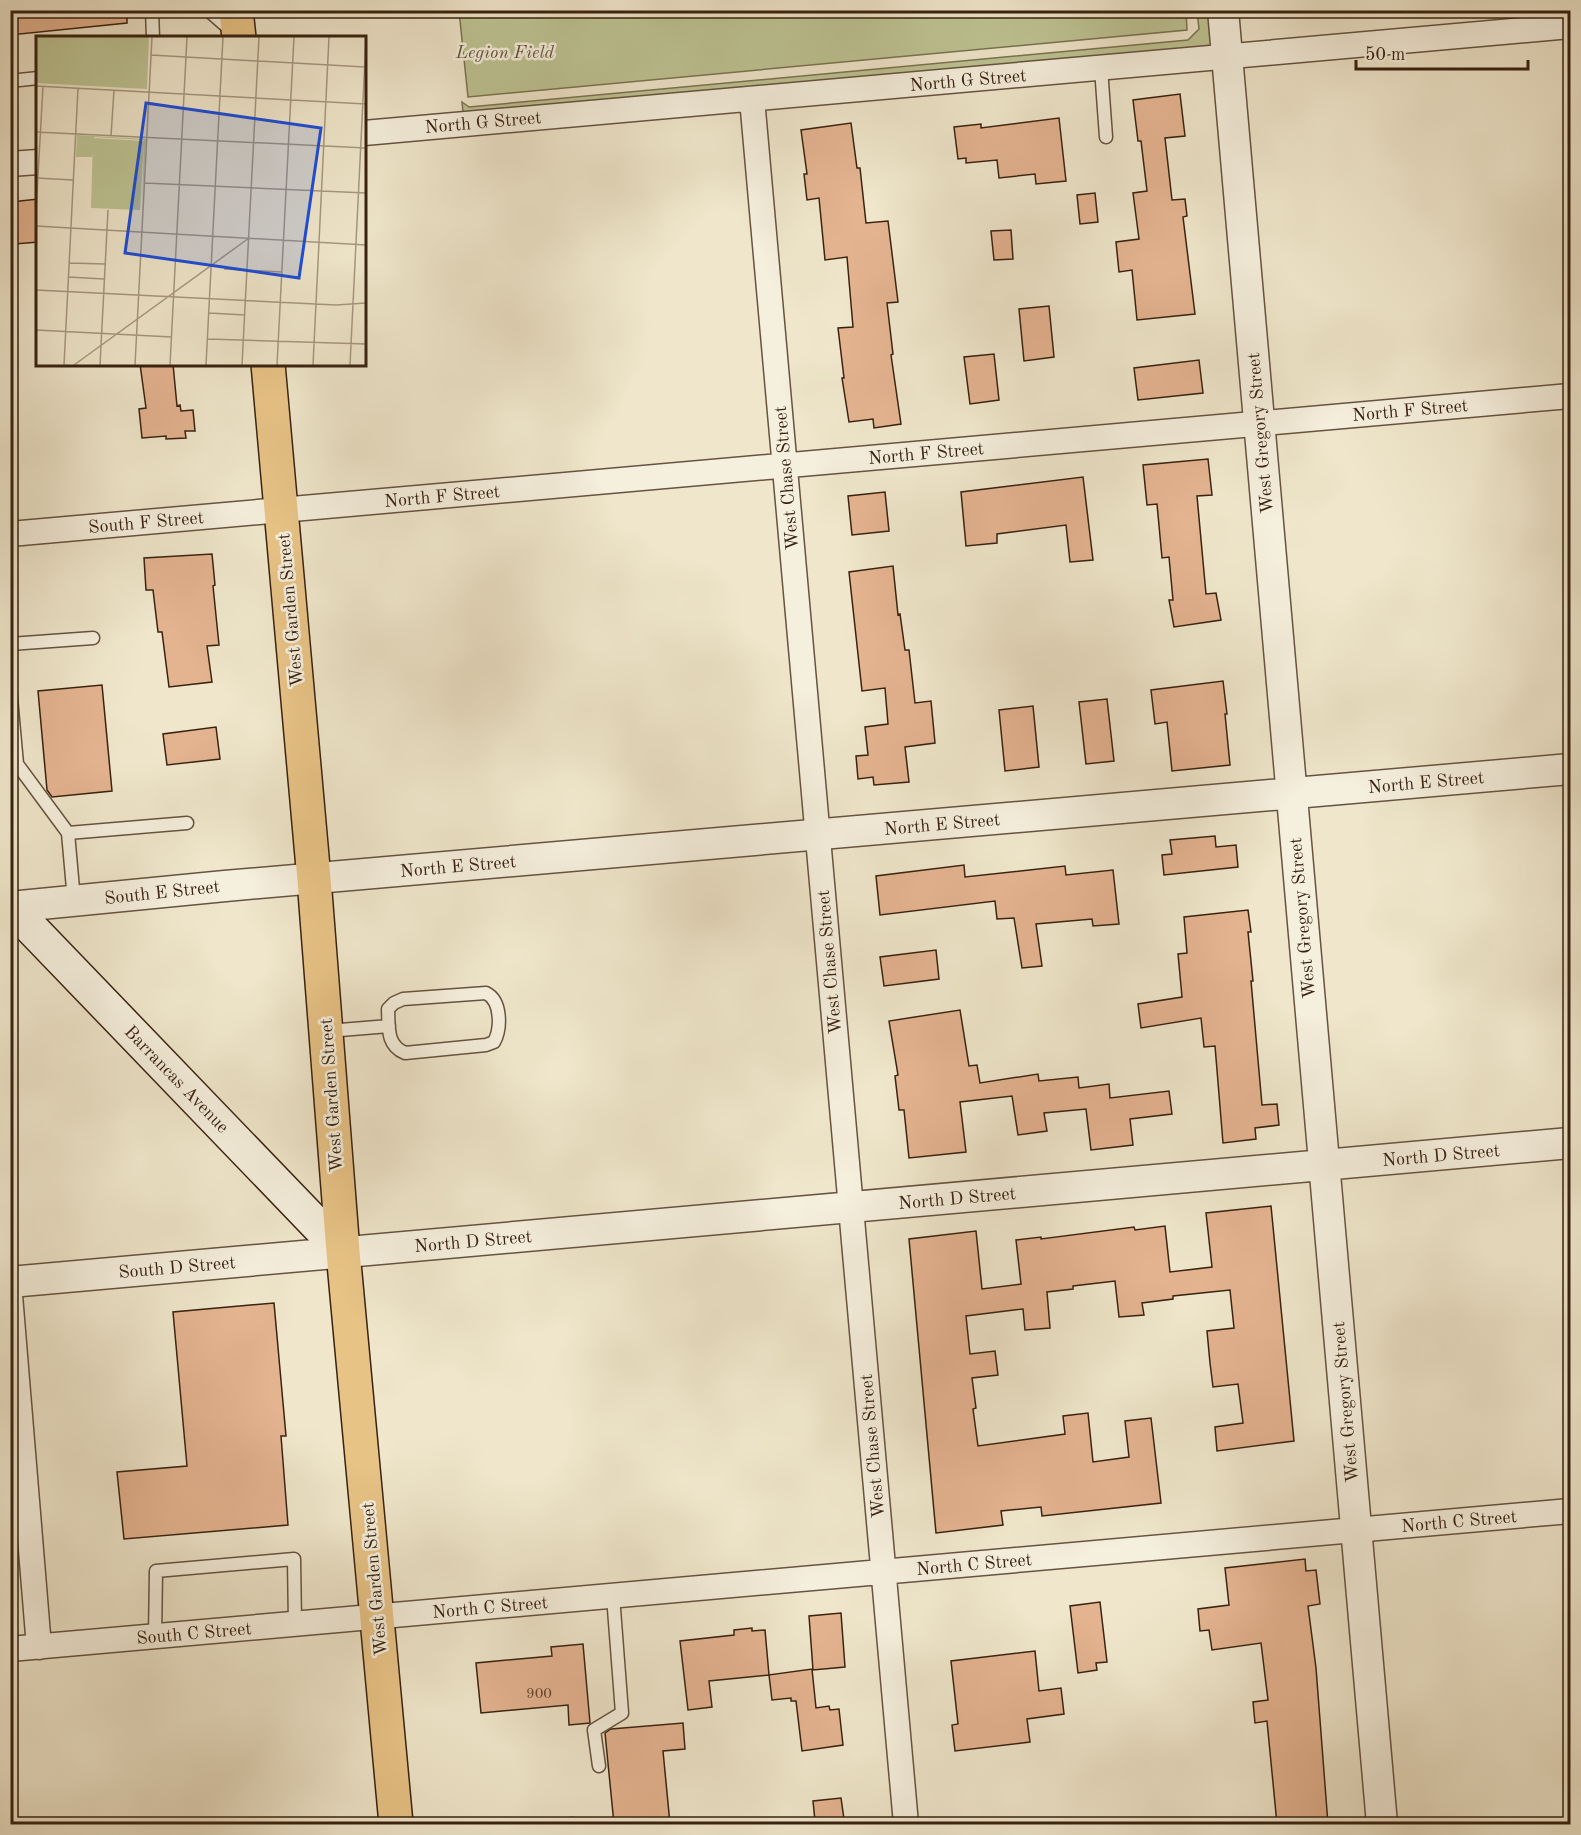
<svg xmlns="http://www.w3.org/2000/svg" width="1581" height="1835" font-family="'Old Standard TT',serif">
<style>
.green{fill:#bec494;stroke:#7b7352;stroke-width:1.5}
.building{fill:#e4b390;stroke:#382211;stroke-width:1.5}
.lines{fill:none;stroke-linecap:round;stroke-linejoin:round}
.service-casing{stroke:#665340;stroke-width:15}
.minor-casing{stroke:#665340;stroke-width:27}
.tertiary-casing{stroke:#665340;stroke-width:33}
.secondary-casing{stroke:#382211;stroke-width:36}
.primary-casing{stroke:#382211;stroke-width:36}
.service{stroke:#f5efdd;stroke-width:12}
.minor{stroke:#f5efdd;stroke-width:24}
.tertiary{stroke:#f5efdd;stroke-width:30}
.secondary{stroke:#f5efdd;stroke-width:33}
.primary{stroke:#e8c386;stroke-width:33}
.labels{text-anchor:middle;stroke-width:5;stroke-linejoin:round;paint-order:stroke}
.number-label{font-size:15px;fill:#634631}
.park-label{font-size:18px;font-style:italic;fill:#605338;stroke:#f5efdd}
.street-label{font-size:18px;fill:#382211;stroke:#f5efdd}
.inset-road{fill:none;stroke:#a69881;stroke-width:1.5}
.view{fill:#1d4ed8;fill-opacity:0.15;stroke:#1d4ed8;stroke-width:3}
.inset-edge{fill:none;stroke:#382211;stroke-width:3}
</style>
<rect width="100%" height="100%" fill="#efe6cb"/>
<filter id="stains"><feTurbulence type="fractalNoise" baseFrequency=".00333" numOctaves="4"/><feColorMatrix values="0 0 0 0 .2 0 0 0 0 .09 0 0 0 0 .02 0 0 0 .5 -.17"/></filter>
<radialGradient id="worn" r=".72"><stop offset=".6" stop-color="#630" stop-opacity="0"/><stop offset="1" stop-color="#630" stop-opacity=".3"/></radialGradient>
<path class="green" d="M 1186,11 L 1187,30 L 468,97 L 459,11 Z
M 1197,11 L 1210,11 L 1213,46 L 463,112 L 462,102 L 469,107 L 1188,40 L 1199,29 Z"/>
<path class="building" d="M 10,10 L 127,10 L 127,23 L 10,35 Z
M 1180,94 L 1185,136 L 1165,138 L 1172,200 L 1185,199 L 1187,216 L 1183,217 L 1195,314 L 1137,320 L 1132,270 L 1119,272 L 1116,242 L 1139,239 L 1133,193 L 1147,191 L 1141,141 L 1138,141 L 1133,100 Z
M 1059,118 L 1066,181 L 1036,184 L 1035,174 L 999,178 L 997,160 L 966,163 L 966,158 L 958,159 L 954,127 L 981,124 L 981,128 Z
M 851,123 L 857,168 L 860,168 L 866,223 L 888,221 L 898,302 L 887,303 L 893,354 L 891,355 L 901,424 L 874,428 L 873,419 L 849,422 L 842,378 L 844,378 L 838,328 L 853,327 L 847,257 L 825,260 L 819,198 L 807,200 L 804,174 L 807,174 L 801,130 Z
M 1095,193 L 1098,222 L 1080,224 L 1077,195 Z
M 38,199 L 38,242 L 15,244 L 11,202 Z
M 1011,230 L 1013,259 L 994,260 L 991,231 Z
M 1049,306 L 1054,357 L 1024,361 L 1019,309 Z
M 994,354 L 999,400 L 970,404 L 964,357 Z
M 1199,360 L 1203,393 L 1138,400 L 1134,368 Z
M 140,364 L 173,364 L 177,406 L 180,405 L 181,411 L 193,410 L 195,431 L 185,431 L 186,438 L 166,439 L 166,436 L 142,438 L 139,409 L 146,408 Z
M 1208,459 L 1212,495 L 1197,496 L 1206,594 L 1216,593 L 1221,620 L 1174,627 L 1169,600 L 1173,600 L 1169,557 L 1162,558 L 1157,504 L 1147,505 L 1143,465 Z
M 1083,477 L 1093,560 L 1070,562 L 1066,525 L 997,534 L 997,543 L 966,546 L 961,492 Z
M 885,492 L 889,531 L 852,535 L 848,496 Z
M 212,554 L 215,585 L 213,586 L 219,645 L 207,646 L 212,682 L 169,687 L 162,632 L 158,632 L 153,590 L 146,590 L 144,558 Z
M 893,566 L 898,615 L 900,614 L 905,650 L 909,650 L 915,703 L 931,701 L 935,743 L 905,747 L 909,782 L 874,785 L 873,777 L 858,779 L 856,756 L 868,755 L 865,727 L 888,724 L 885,688 L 862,691 L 849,572 Z
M 1223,681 L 1227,714 L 1225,714 L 1230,765 L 1172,771 L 1167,722 L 1155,724 L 1151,690 Z
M 102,685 L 112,791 L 52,797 L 47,790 L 38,691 Z
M 1107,699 L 1114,761 L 1086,764 L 1079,702 Z
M 1033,706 L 1039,767 L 1005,771 L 999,710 Z
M 216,727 L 220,759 L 167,765 L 163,734 Z
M 1215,836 L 1216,847 L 1236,845 L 1238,867 L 1164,875 L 1162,855 L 1172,854 L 1170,840 Z
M 964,865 L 965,877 L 1065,866 L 1066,875 L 1113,870 L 1119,924 L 1093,926 L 1092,919 L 1036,924 L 1042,966 L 1022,968 L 1014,918 L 997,919 L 995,901 L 880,915 L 876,876 Z
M 1248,910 L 1251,932 L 1248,932 L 1253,981 L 1251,981 L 1262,1105 L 1277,1104 L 1279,1125 L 1255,1128 L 1256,1139 L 1223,1143 L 1215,1046 L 1204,1047 L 1201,1018 L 1141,1028 L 1138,1004 L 1182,997 L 1178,954 L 1187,953 L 1184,917 Z
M 936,950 L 939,979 L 884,986 L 880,957 Z
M 960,1010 L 969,1066 L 977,1065 L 980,1083 L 1038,1074 L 1039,1081 L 1078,1077 L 1079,1088 L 1109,1084 L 1110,1098 L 1169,1091 L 1172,1114 L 1130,1119 L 1133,1145 L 1091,1150 L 1086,1109 L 1044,1113 L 1047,1131 L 1018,1135 L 1012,1096 L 960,1102 L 966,1152 L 909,1158 L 904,1110 L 899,1110 L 895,1076 L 898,1075 L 889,1021 Z
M 1271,1206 L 1294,1441 L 1217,1451 L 1215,1427 L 1243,1423 L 1238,1384 L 1213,1387 L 1210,1363 L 1207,1331 L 1234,1328 L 1230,1290 L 1173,1296 L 1173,1299 L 1142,1303 L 1144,1315 L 1119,1317 L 1115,1281 L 1073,1286 L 1073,1289 L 1047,1292 L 1050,1328 L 1025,1330 L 1023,1309 L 966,1316 L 970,1354 L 995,1351 L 998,1375 L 972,1378 L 976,1408 L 973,1409 L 978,1446 L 1065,1434 L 1063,1416 L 1088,1413 L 1093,1462 L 1129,1457 L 1125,1421 L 1151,1418 L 1161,1503 L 1042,1516 L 1041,1507 L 1001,1511 L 1003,1525 L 936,1533 L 909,1239 L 976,1231 L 982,1289 L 1021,1284 L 1016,1240 L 1041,1237 L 1041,1239 L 1134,1227 L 1135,1230 L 1165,1226 L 1170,1272 L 1212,1267 L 1206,1213 Z
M 274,1303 L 286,1436 L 281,1436 L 288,1525 L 124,1539 L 117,1472 L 187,1466 L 173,1312 Z
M 1305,1559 L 1306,1571 L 1316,1570 L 1320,1604 L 1308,1606 L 1316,1668 L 1328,1824 L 1277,1824 L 1267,1721 L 1255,1723 L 1253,1702 L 1268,1700 L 1261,1643 L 1212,1650 L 1209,1630 L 1200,1631 L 1198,1609 L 1229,1605 L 1225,1568 Z
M 1100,1602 L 1107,1662 L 1096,1663 L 1097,1670 L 1078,1673 L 1070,1606 Z
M 841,1613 L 845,1667 L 813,1670 L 809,1616 Z
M 752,1628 L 752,1631 L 765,1630 L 769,1675 L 812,1669 L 816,1708 L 829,1706 L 830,1710 L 839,1709 L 843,1745 L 802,1751 L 796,1701 L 791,1701 L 791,1698 L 772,1700 L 769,1675 L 709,1681 L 712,1707 L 688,1710 L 680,1641 L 734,1635 L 734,1630 Z
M 583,1644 L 590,1723 L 569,1725 L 568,1705 L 481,1713 L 476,1663 L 552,1656 L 551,1647 Z
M 1035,1651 L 1039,1691 L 1061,1688 L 1064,1714 L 1027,1719 L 1030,1742 L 955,1751 L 952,1725 L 958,1724 L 951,1661 Z
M 683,1723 L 685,1749 L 663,1751 L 670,1824 L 614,1824 L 605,1733 L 611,1729 Z
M 841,1798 L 844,1819 L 815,1821 L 813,1801 Z"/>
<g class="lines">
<g class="service-casing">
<path id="service" d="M 152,10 L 153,38
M 208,10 L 232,31
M 1101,68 L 1106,137
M 10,81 L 38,78
M 10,644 L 93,638
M 10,687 L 17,764 L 68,833 L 74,900
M 68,833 L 187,823
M 486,993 C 502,1001 501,1029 494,1042 L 486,1045 L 405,1053 C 386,1045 389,1027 388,1009 L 394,1003 L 403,999 Z
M 328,1031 L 389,1026
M 155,1637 L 156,1571 L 294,1559 L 295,1624
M 599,1766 L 594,1730 L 622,1713 L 613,1596
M 572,1824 L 573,1824"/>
</g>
<g class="minor-casing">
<path id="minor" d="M 752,99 L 906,1824
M 364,133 L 1570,26
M 10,164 L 38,162
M 10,534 L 1570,396
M 10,1295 L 39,1647
M 10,1649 L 1570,1511"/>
</g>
<g class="tertiary-casing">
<path id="tertiary" d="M 1223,10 L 1382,1824
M 10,907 L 225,886 L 1570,769
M 10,1282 L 1570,1143"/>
</g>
<g class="secondary-casing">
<path id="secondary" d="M 10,906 L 343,1252"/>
</g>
<g class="primary-casing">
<path id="primary" d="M 236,10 L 239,38
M 268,364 L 314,879 L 343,1252 L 396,1824"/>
</g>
<use href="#service" class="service"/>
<use href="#minor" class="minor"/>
<use href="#tertiary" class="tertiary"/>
<use href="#secondary" class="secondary"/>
<use href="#primary" class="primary"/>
</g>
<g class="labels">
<g class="number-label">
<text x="539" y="1698">900</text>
</g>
<g class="park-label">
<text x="505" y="58">Legion Field</text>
</g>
<g class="street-label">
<text transform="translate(968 80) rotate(-5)" y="6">North G Street</text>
<text transform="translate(483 122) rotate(-5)" y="6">North G Street</text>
<text transform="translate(1410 410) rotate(-5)" y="6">North F Street</text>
<text transform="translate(1260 433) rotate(-95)" y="6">West Gregory Street</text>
<text transform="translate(926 453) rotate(-5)" y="6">North F Street</text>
<text transform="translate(786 478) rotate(-95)" y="6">West Chase Street</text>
<text transform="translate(442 496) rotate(-5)" y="6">North F Street</text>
<text transform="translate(146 522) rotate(-5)" y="6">South F Street</text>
<text transform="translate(290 610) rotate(-95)" y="6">West Garden Street</text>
<text transform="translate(1426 782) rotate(-5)" y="6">North E Street</text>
<text transform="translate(942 824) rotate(-5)" y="6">North E Street</text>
<text transform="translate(458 866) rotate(-5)" y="6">North E Street</text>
<text transform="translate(162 892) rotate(-6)" y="6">South E Street</text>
<text transform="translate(1302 918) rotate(-95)" y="6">West Gregory Street</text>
<text transform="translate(829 962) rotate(-95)" y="6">West Chase Street</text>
<text transform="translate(177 1079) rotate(46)" y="6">Barrancas Avenue</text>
<text transform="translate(331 1095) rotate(-94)" y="6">West Garden Street</text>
<text transform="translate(1441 1155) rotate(-5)" y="6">North D Street</text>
<text transform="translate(957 1198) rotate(-5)" y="6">North D Street</text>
<text transform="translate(473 1241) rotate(-5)" y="6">North D Street</text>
<text transform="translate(177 1267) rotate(-5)" y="6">South D Street</text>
<text transform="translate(1345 1402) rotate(-95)" y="6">West Gregory Street</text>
<text transform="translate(872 1446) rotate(-95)" y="6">West Chase Street</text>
<text transform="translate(1459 1521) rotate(-5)" y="6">North C Street</text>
<text transform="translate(974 1564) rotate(-5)" y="6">North C Street</text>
<text transform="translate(374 1579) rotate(-95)" y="6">West Garden Street</text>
<text transform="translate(490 1607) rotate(-5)" y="6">North C Street</text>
<text transform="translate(194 1633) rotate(-5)" y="6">South C Street</text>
</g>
</g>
<g transform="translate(36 36)">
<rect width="330" height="330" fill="#efe6cb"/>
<path d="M 0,1 L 113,1 L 111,53 L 0,47 ZM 41,99 L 110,103 L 106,175 L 108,104 L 58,101 L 56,121 L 40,121 ZM 57,102 L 108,105 L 104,174 L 55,172 Z" fill="#bec494"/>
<path class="inset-road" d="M 115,19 L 329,31M 0,50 L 330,68M 0,96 L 330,112M 75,100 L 78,54M 0,142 L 37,144M 108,147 L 330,157M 0,175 L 7,50M 0,190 L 330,209M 33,227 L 69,228M 188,233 L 246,236M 32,241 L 68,243M 0,254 L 300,269 L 330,267M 173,277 L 209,279M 0,294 L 136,301M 172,303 L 330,308M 28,329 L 42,52M 38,329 L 213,202M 64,329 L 72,174M 99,329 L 116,1M 134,329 L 151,1M 170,329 L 187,1M 206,329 L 223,1M 241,329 L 258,1M 277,329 L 293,1M 314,329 L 330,3"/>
<path class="view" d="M 110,67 L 285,92 L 263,242 L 89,217 Z"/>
<rect width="330" height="330" class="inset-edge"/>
</g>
<rect width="1581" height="1835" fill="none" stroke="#efe6cb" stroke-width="36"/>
<rect x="12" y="12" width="1557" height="1811" fill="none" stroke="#382211" stroke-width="3"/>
<rect x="18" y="18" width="1545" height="1799" fill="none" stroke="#382211" stroke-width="1.5"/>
<path d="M1356 60v9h172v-9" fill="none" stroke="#382211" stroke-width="3"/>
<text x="1365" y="60" font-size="18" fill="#382211" stroke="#f5efdd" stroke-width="4.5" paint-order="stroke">50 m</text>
<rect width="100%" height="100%" filter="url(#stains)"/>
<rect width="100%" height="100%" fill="url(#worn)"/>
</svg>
